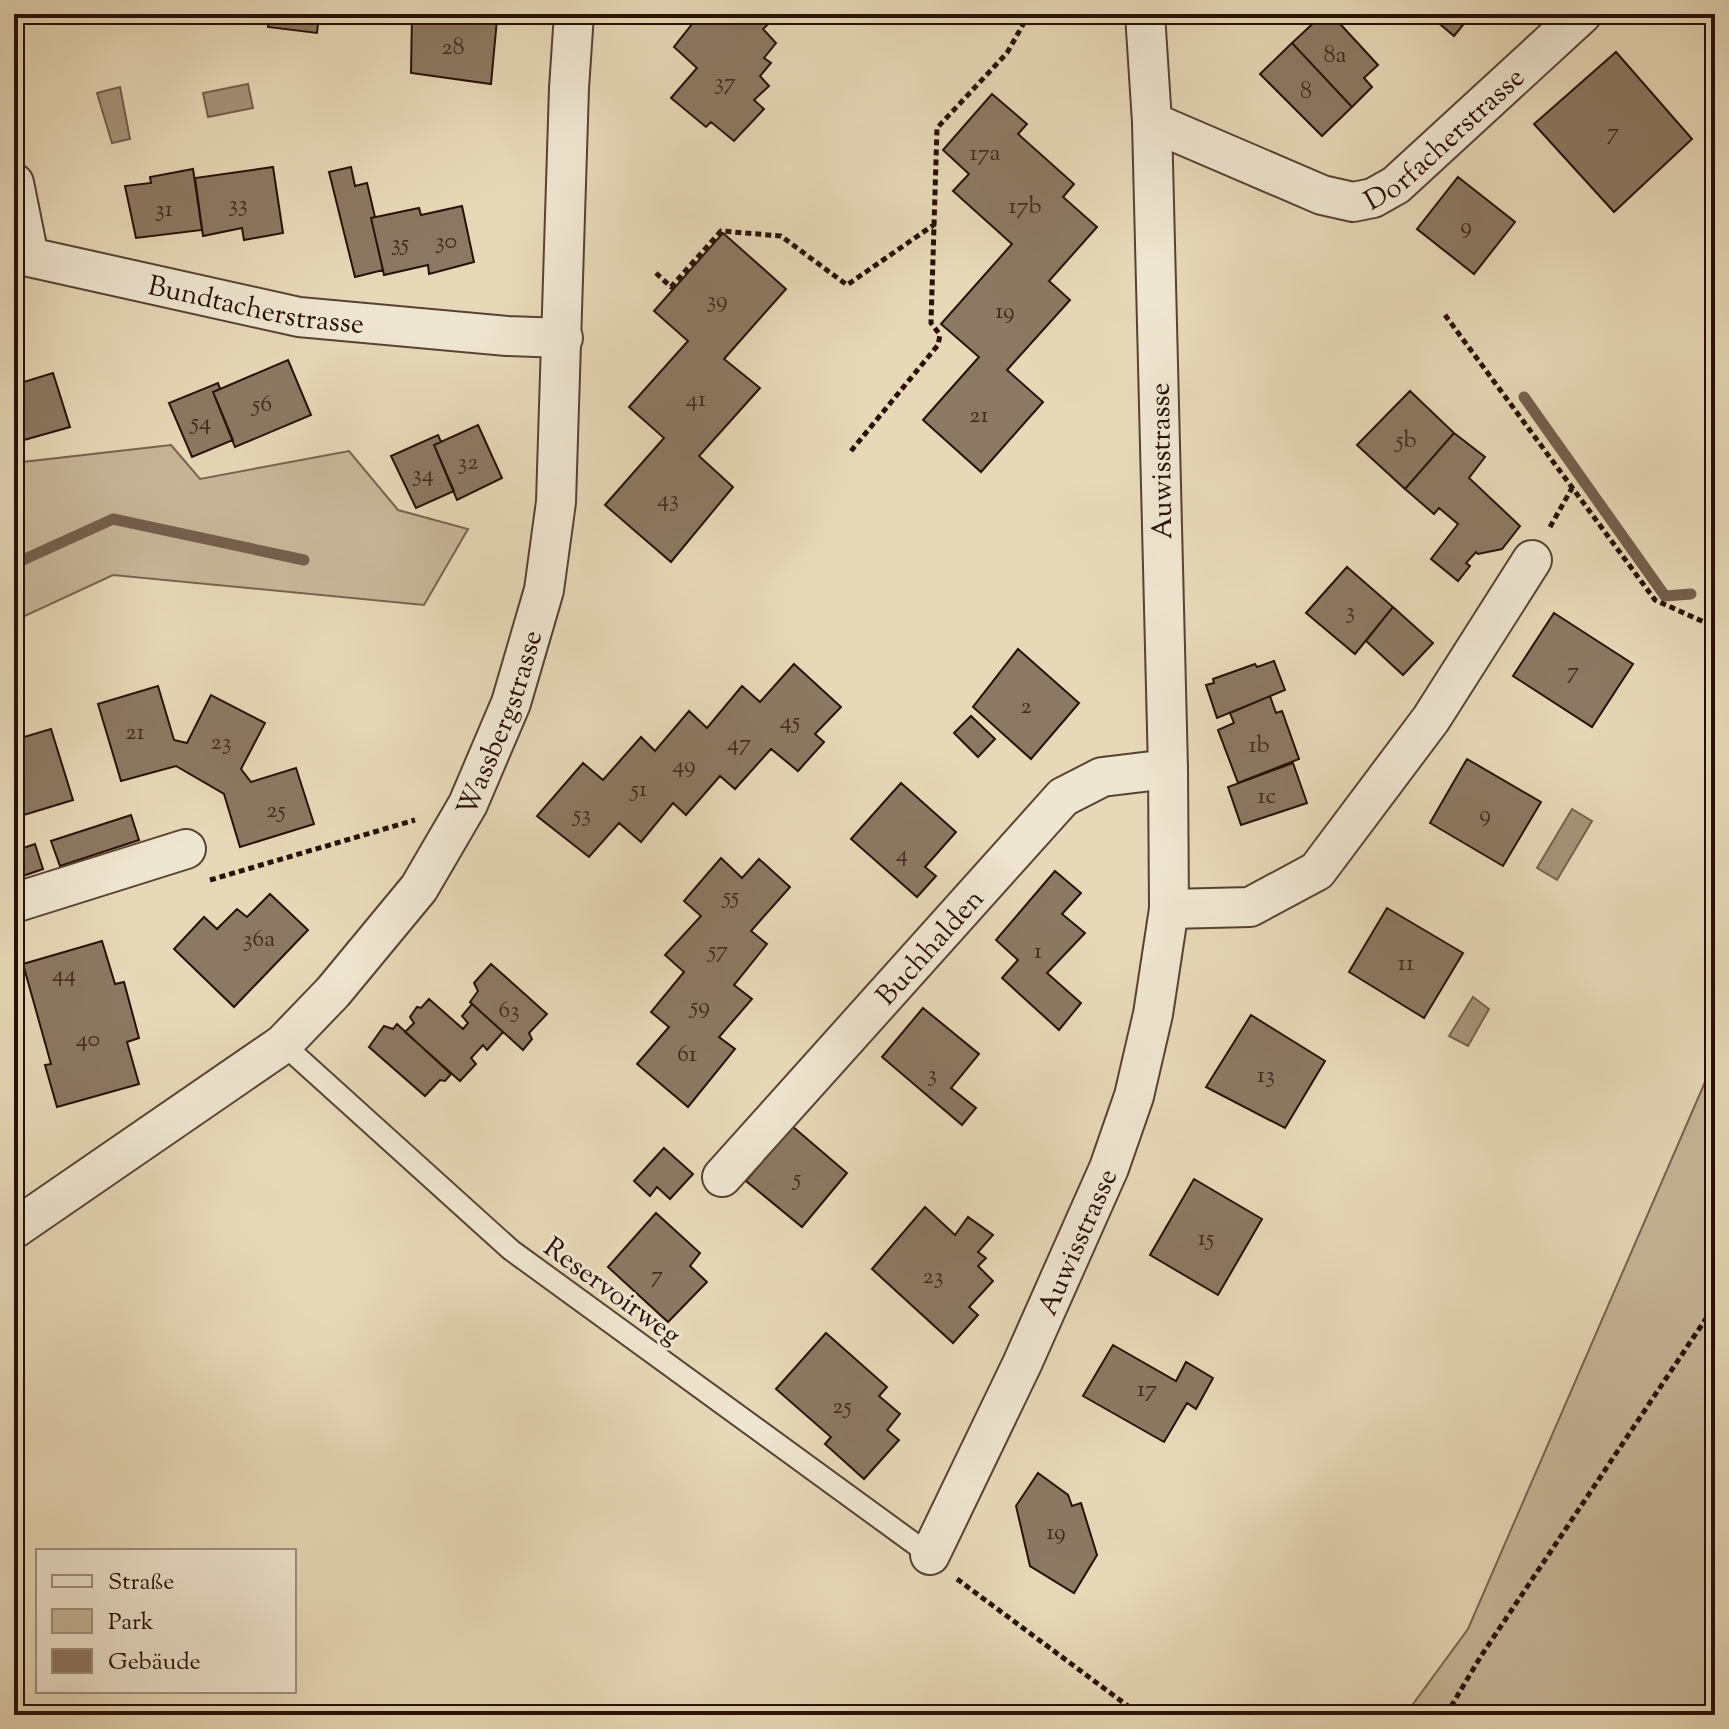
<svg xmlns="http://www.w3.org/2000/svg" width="1729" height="1729" font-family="'Sorts Mill Goudy',serif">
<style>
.green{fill:#c7b79a;stroke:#786450;stroke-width:2}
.water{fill:#a6957c;stroke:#74604d;stroke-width:2}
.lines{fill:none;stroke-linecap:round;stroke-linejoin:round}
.stream{stroke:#74604d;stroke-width:11}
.building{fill:#8c7963;stroke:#291007;stroke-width:2}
.lane-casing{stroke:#584233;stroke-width:24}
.street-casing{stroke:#584233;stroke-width:42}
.path{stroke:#291007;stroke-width:5;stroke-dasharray:6 4;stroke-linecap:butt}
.lane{stroke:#efe6d1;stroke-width:20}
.street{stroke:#efe6d1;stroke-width:38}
.labels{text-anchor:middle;stroke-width:6;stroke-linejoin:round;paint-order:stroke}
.number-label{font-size:24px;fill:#422a1e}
.street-label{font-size:28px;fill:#291007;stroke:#efe6d1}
</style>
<rect width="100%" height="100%" fill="#e7d9b8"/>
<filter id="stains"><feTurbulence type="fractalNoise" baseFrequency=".0025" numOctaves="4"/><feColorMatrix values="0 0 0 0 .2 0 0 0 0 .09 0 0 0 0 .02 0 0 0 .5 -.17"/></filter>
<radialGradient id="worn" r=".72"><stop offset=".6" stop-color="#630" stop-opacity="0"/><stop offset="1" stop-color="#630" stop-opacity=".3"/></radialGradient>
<path class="green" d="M 171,445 L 200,479 L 349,451 L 398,510 L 468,529 L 424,605 L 113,575 L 14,621 L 14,463 Z
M 1715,1059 L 1715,1715 L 1405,1715 L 1468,1629 Z"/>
<path class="water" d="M 248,84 L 253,108 L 208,117 L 203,93 Z
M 120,87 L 130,139 L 112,143 L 97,93 Z
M 1572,809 L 1592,821 L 1557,880 L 1537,868 Z
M 1473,997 L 1489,1009 L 1468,1046 L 1449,1036 Z"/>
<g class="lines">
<path class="stream" d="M 1524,397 L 1665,596 L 1691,594
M 14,564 L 113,519 L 304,560"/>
</g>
<path class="building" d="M 206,14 L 270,14 L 269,20 Z
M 270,14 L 319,14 L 317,33 L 268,27 Z
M 412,14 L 497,19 L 491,84 L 411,73 Z
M 700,14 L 778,15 L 763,29 L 776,43 L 764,58 L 771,63 L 760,76 L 769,86 L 754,100 L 764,109 L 734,141 L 711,122 L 706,127 L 671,98 L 697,68 L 674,47 Z
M 1323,14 L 1331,14 L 1378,65 L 1364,78 L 1372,87 L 1352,107 L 1292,43 Z
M 1428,14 L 1470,14 L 1471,15 L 1454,36 Z
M 1292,43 L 1352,107 L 1322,136 L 1260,74 Z
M 1616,52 L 1692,139 L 1614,212 L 1534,124 Z
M 992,94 L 1027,124 L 1018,134 L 1074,184 L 1063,197 L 1097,227 L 1049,281 L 1070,300 L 1007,370 L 1043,402 L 981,472 L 923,420 L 979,357 L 941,324 L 1012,244 L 953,191 L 969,174 L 943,150 Z
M 273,167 L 283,233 L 244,240 L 242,228 L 203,236 L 195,178 Z
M 351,167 L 355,186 L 367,183 L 375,217 L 371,218 L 383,270 L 355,277 L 329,172 Z
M 193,169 L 202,230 L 136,238 L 125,186 L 151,183 L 150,177 Z
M 1458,177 L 1515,222 L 1474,274 L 1417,229 Z
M 462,206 L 474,262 L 429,274 L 428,265 L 384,275 L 371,218 L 419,208 L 421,215 Z
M 723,233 L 786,289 L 724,359 L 760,388 L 699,456 L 733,487 L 671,562 L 605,505 L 664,438 L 629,407 L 688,341 L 654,311 Z
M 288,360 L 311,415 L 235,447 L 213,392 Z
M 53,373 L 70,427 L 24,440 L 14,409 L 14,385 Z
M 218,383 L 220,389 L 213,392 L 233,440 L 192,457 L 169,403 Z
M 1410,391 L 1454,433 L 1405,489 L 1357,445 Z
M 14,409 L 21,433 L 14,436 Z
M 478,425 L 502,478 L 457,500 L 434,445 Z
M 1454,433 L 1485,457 L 1469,478 L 1520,526 L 1502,549 L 1478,554 L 1476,552 L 1466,563 L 1470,566 L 1458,581 L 1431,559 L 1458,524 L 1439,508 L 1434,514 L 1405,489 Z
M 438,435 L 441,442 L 434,445 L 454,491 L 416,508 L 391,456 Z
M 1347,567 L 1393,607 L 1355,654 L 1306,613 Z
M 1393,607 L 1433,643 L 1403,675 L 1366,641 Z
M 1554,613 L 1633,664 L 1592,727 L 1513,676 Z
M 1018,649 L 1079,703 L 1031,759 L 973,707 Z
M 1274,661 L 1285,690 L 1217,718 L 1206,685 L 1214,683 L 1213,679 L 1255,664 L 1257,667 Z
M 794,664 L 841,707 L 815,734 L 824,742 L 798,771 L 771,749 L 735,789 L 720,776 L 686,815 L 673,803 L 641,842 L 619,823 L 589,857 L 537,816 L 583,763 L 603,780 L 641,737 L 655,751 L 689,711 L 707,728 L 742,686 L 760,702 Z
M 158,686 L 174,740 L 187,743 L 211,695 L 265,723 L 241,769 L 251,782 L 296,768 L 314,824 L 240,847 L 224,794 L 176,766 L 121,781 L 98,704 Z
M 1270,696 L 1276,713 L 1282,711 L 1299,759 L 1238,783 L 1218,730 L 1234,723 L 1230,713 Z
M 971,716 L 995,739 L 978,757 L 954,733 Z
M 51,729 L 73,800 L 14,818 L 14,740 Z
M 1467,759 L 1541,802 L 1503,866 L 1430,823 Z
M 1293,763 L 1307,803 L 1241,825 L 1228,787 Z
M 901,783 L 956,832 L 925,867 L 936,876 L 917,897 L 851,839 Z
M 131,815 L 139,840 L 60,866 L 51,841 Z
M 35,844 L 43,869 L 14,879 L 14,851 Z
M 721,858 L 742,878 L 759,859 L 790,887 L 751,931 L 767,944 L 734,985 L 752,999 L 719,1037 L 735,1049 L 688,1107 L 637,1064 L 669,1027 L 651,1012 L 684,972 L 665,955 L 701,916 L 684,901 Z
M 1055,871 L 1081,893 L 1062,914 L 1085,933 L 1047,973 L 1081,1003 L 1059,1030 L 1002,978 L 1018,960 L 996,940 Z
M 270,894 L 308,930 L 234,1007 L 174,949 L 204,917 L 217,929 L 237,909 L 247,917 Z
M 1387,908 L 1463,953 L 1424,1018 L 1349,972 Z
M 102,941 L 115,984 L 124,982 L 139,1038 L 127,1042 L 139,1084 L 57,1107 L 45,1065 L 51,1064 L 23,964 Z
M 491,964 L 547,1014 L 529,1033 L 532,1039 L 523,1050 L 470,1002 L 478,991 L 474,983 Z
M 429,999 L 463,1029 L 468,1023 L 462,1016 L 472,1004 L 503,1032 L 487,1050 L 483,1045 L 471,1058 L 476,1064 L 460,1081 L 405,1032 L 414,1023 L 410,1017 L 417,1007 L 421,1008 Z
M 923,1008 L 979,1054 L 951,1088 L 976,1108 L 962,1125 L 882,1057 Z
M 1251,1015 L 1325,1061 L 1285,1128 L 1206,1087 Z
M 397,1024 L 451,1074 L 445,1081 L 440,1080 L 425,1096 L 369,1047 L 384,1026 L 393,1029 Z
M 792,1126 L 847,1173 L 802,1227 L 746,1181 Z
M 664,1148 L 693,1174 L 670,1199 L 657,1187 L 650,1196 L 634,1181 Z
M 1194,1179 L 1262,1219 L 1218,1295 L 1150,1255 Z
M 925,1207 L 955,1235 L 968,1217 L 993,1235 L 978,1252 L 986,1258 L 978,1266 L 993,1281 L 969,1307 L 978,1315 L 953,1343 L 872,1269 Z
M 656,1213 L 700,1253 L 690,1266 L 707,1282 L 668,1322 L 608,1267 Z
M 826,1333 L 887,1387 L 879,1396 L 900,1414 L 887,1430 L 899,1440 L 864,1479 L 825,1444 L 831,1437 L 776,1389 Z
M 1113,1345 L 1176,1381 L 1186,1362 L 1213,1378 L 1196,1409 L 1187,1403 L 1164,1442 L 1083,1396 Z
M 1038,1473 L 1068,1495 L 1072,1506 L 1081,1503 L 1097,1555 L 1074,1593 L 1030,1566 L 1016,1506 Z"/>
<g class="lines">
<g class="lane-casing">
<path id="lane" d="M 283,1044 L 511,1250 L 930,1555"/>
</g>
<g class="street-casing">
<g id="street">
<path id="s1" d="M 1152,122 L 1322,195 L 1353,202 L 1373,198 L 1396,185 L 1582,14"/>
<path id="s2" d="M 14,183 L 29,257 L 299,317 L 507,336 L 563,338"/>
<path d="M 14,903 L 186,849"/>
<path d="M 1169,909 L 1250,907 L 1317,871 L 1431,719 L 1532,560"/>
<path id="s3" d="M 722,1177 L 1063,797 L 1102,777 L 1168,769"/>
<path id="s4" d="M 14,1229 L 283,1044 L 333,992 L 419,888 L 468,804 L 511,703 L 544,590 L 556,502 L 569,88 L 574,14"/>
<path id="s5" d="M 930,1555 L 1022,1364 L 1109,1168 L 1134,1096 L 1153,1014 L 1169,909 L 1168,769 L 1152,122 L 1145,14"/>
</g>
</g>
<path class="path" d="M 656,273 L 671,287 L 721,231 L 781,236 L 847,285 L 935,224
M 1445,315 L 1655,600 L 1715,627
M 851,451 L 938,345 L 940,335 L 931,323 L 937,128 L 1007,53 L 1029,14
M 1550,527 L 1572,488
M 210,880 L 415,820
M 957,1579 L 1140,1715
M 1446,1715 L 1481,1656 L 1715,1305"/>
<use href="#lane" class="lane"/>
<use href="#street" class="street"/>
</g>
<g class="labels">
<g class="number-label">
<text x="453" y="54">28</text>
<text x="1335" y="62">8a</text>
<text x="725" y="89">37</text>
<text x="1306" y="98">8</text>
<text x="1613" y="139">7</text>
<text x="985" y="160">17a</text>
<text x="238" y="211">33</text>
<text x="1025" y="213">17b</text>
<text x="164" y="216">31</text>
<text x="1466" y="233">9</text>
<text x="446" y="248">30</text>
<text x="400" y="250">35</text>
<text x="717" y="307">39</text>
<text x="1005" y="318">19</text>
<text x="696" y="406">41</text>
<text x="262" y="411">56</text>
<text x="979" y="422">21</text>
<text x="201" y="429">54</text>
<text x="1406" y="447">5b</text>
<text x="468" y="469">32</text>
<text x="423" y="481">34</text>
<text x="668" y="506">43</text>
<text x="1350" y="618">3</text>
<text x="1573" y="678">7</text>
<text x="1026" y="713">2</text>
<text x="790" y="728">45</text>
<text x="135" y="739">21</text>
<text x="221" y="749">23</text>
<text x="739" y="750">47</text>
<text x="1259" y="752">1b</text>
<text x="684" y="772">49</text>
<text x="639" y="796">51</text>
<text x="1267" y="803">1c</text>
<text x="276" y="817">25</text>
<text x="582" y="821">53</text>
<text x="1485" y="821">9</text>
<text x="902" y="861">4</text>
<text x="731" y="903">55</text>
<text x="259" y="946">36a</text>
<text x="718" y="957">57</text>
<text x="1038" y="958">1</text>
<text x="1406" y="970">11</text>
<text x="64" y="981">44</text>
<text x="700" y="1013">59</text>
<text x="509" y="1017">63</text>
<text x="88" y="1046">40</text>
<text x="687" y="1061">61</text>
<text x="932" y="1081">3</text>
<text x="1266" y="1082">13</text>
<text x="797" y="1185">5</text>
<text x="1206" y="1245">15</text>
<text x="657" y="1282">7</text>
<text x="933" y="1283">23</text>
<text x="1147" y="1396">17</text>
<text x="842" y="1413">25</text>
<text x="1056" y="1539">19</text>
</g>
<g class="street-label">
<text dy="10" stroke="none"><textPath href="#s1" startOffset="330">Dorfacherstrasse</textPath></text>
<text dy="10" stroke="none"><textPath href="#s2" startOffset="308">Bundtacherstrasse</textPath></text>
<text transform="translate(1160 461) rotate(-91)" y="10">Auwisstrasse</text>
<text dy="10" stroke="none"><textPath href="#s4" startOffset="718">Wassbergstrasse</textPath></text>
<text dy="10" stroke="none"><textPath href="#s3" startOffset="310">Buchhalden</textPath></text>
<text dy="10" stroke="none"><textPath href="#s5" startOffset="346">Auwisstrasse</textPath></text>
<text transform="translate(613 1290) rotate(36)" y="10">Reservoirweg</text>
</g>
</g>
<rect width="1729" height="1729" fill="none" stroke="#e7d9b8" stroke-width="48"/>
<rect x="16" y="16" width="1697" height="1697" fill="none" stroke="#291007" stroke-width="4"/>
<rect x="24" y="24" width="1681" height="1681" fill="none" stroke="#291007" stroke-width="2"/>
<rect x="36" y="1549" width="260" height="144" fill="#efe6d1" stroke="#a09080" stroke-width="2"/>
<rect x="52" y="1575" width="40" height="12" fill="#efe6d1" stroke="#a09080" stroke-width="2"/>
<text x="108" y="1589" font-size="24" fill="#291007">Straße</text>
<rect x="52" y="1609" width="40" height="24" fill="#c7b79a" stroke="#a09080" stroke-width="2"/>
<text x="108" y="1629" font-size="24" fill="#291007">Park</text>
<rect x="52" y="1649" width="40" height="24" fill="#8c7963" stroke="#a09080" stroke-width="2"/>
<text x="108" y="1669" font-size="24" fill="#291007">Gebäude</text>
<rect width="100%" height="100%" filter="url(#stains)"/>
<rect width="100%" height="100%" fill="url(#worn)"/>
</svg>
